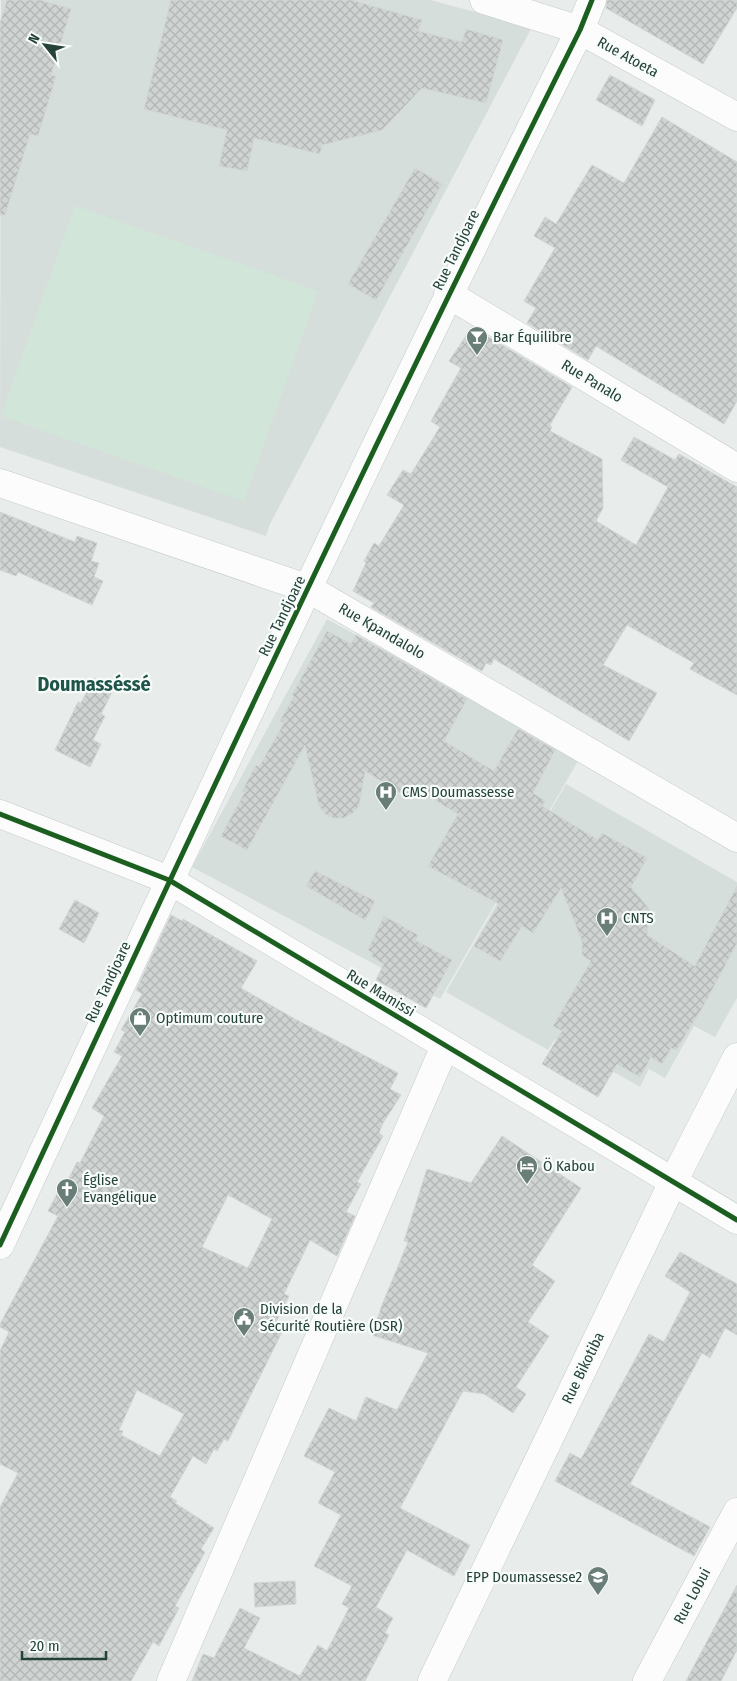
<svg xmlns="http://www.w3.org/2000/svg" width="737" height="1681" font-family="'Fira Sans Condensed',sans-serif">
<style>
.built{fill:#d6dedb}
.pitch{fill:#d1e6d8}
.building{fill:url(#building-cross-hatch);stroke:#d1d6d4;fill-rule:evenodd}
.lines{fill:none;stroke-linecap:round;stroke-linejoin:round}
.street-casing{stroke:#c5cac8;stroke-width:29}
.secondary-casing{stroke:#c3cbc8;stroke-width:29}
.street{stroke:#fcfcfc;stroke-width:28}
.secondary{stroke:#fcfcfc;stroke-width:28}
.cycleway-casing{stroke:#f7fbf9;stroke-width:8}
.cycleway{stroke:#1b5e20;stroke-width:5}
.labels{text-anchor:middle;stroke-width:4.5;stroke-linejoin:round;paint-order:stroke}
.street-label{font-size:15px;fill:#24423a;stroke:#f7fbf9}
.poi-label{font-size:15px;fill:#24423a;stroke:#f7fbf9;text-anchor:start}
.district-label{font-size:20px;font-weight:bold;fill:#1f5548;stroke:#f7fbf9}
</style>
<defs>
<pattern id="building-cross-hatch" width="8" height="8" patternUnits="userSpaceOnUse" patternTransform="scale(1.25)"><rect width="8" height="8" fill="#cfd4d2"/><path d="M0 0l8 8M0 8l8-8" fill="none" stroke="#b2b7b5"/></pattern>
</defs>
<rect width="100%" height="100%" fill="#e8edeb"/>
<path class="built" d="M 1,0 L 430,0 L 532,27 L 270,524 L 266,536 L 0,447 Z
M 327,619 L 581,756 L 440,999 L 192,867 Z
M 566,784 L 737,882 L 737,998 L 715,1037 L 694,1026 L 665,1078 L 649,1069 L 640,1087 L 555,1039 L 548,1050 L 446,992 Z"/>
<path class="pitch" d="M 75,206 L 318,291 L 244,501 L 1,416 Z"/>
<path class="building" d="M 7,0 L 40,0 L 71,9 L 51,75 L 56,76 L 38,136 L 30,134 L 5,215 L 0,215 L 0,23 Z
M 171,0 L 351,0 L 422,20 L 418,31 L 462,42 L 466,29 L 503,40 L 486,103 L 422,88 L 382,130 L 322,145 L 320,154 L 254,138 L 247,171 L 219,166 L 227,130 L 144,109 Z
M 607,0 L 737,0 L 737,8 L 703,64 L 606,8 Z
M 610,75 L 655,100 L 642,126 L 596,100 Z
M 662,117 L 737,162 L 737,401 L 724,424 L 596,346 L 588,360 L 527,323 L 536,308 L 524,301 L 555,248 L 534,236 L 545,217 L 556,224 L 592,165 L 624,183 Z
M 415,168 L 442,184 L 376,300 L 348,284 Z
M 472,327 L 572,387 L 550,425 L 552,427 L 550,431 L 602,459 L 603,508 L 596,521 L 636,545 L 668,487 L 621,460 L 634,437 L 675,460 L 679,454 L 737,487 L 737,695 L 690,669 L 694,663 L 627,625 L 603,665 L 657,693 L 629,741 L 494,659 L 491,665 L 486,663 L 482,671 L 371,607 L 374,603 L 353,591 L 366,563 L 364,561 L 374,543 L 379,546 L 404,505 L 387,495 L 403,470 L 411,474 L 440,427 L 431,421 L 461,368 L 449,361 Z
M 0,512 L 75,542 L 77,536 L 97,543 L 91,561 L 99,563 L 94,577 L 103,581 L 92,605 L 18,572 L 16,576 L 0,570 Z
M 327,631 L 351,644 L 356,635 L 467,699 L 444,741 L 494,771 L 518,729 L 555,750 L 533,793 L 545,801 L 542,806 L 598,840 L 602,833 L 647,858 L 631,887 L 649,909 L 647,935 L 695,966 L 737,886 L 737,943 L 704,1005 L 676,1050 L 671,1048 L 662,1064 L 651,1057 L 640,1077 L 617,1064 L 598,1097 L 542,1064 L 562,1031 L 553,1026 L 591,961 L 582,955 L 582,941 L 561,888 L 533,933 L 522,926 L 500,961 L 474,946 L 499,904 L 428,866 L 458,814 L 413,787 L 407,797 L 365,771 L 359,806 L 353,813 L 344,818 L 334,818 L 325,814 L 319,806 L 305,745 L 247,850 L 221,836 L 245,792 L 242,791 L 256,765 L 259,767 L 284,723 L 280,721 L 294,696 L 292,695 Z
M 94,678 L 114,688 L 101,714 L 105,716 L 93,740 L 101,744 L 90,767 L 55,750 L 78,702 L 81,703 Z
M 315,871 L 375,901 L 365,920 L 306,886 Z
M 75,900 L 99,913 L 84,943 L 59,929 Z
M 171,915 L 182,921 L 183,919 L 257,961 L 241,988 L 293,1018 L 398,1073 L 390,1089 L 401,1095 L 383,1123 L 379,1133 L 383,1136 L 357,1182 L 361,1184 L 346,1212 L 355,1216 L 337,1256 L 310,1240 L 284,1294 L 289,1296 L 276,1322 L 285,1326 L 228,1441 L 224,1439 L 217,1451 L 214,1449 L 206,1464 L 193,1456 L 170,1497 L 177,1501 L 175,1503 L 214,1528 L 201,1549 L 205,1552 L 175,1606 L 179,1608 L 159,1646 L 153,1642 L 131,1681 L 0,1681 L 0,1507 L 18,1473 L 0,1464 L 0,1351 L 9,1332 L 0,1327 L 0,1324 L 58,1216 L 48,1211 L 59,1190 L 62,1192 L 77,1162 L 80,1163 L 104,1116 L 92,1108 L 122,1056 L 114,1052 L 125,1032 L 121,1030 L 142,994 L 136,990 ZM 228,1195 L 272,1219 L 248,1268 L 202,1247 ZM 137,1390 L 184,1414 L 160,1456 L 121,1435 L 123,1431 L 119,1430 Z
M 384,916 L 418,935 L 415,940 L 452,960 L 426,1008 L 376,980 L 384,964 L 371,956 L 373,953 L 368,950 Z
M 502,1136 L 581,1188 L 532,1265 L 555,1281 L 528,1322 L 549,1336 L 516,1387 L 526,1394 L 513,1413 L 484,1394 L 463,1391 L 400,1508 L 470,1545 L 454,1576 L 407,1550 L 376,1607 L 393,1618 L 385,1633 L 389,1635 L 365,1681 L 192,1681 L 203,1654 L 214,1658 L 240,1608 L 260,1618 L 244,1648 L 300,1676 L 318,1645 L 327,1651 L 349,1608 L 342,1604 L 352,1586 L 314,1566 L 341,1515 L 318,1503 L 335,1472 L 304,1456 L 329,1408 L 356,1421 L 366,1397 L 397,1410 L 428,1353 L 372,1335 L 382,1305 L 408,1242 L 404,1241 L 427,1169 L 471,1183 Z
M 680,1252 L 737,1284 L 737,1335 L 725,1328 L 710,1358 L 702,1353 L 630,1484 L 710,1527 L 694,1556 L 555,1481 L 570,1453 L 581,1459 L 649,1334 L 664,1342 L 690,1292 L 665,1276 Z
M 295,1581 L 296,1604 L 255,1607 L 254,1583 Z
M 737,1585 L 737,1650 L 721,1681 L 686,1681 Z"/>
<g class="lines">
<g class="street-casing">
<path id="street" d="M 484,0 L 580,30 L 737,117
M 448,294 L 737,468
M 0,483 L 309,589 L 737,838
M 0,814 L 169,880 L 737,1220
M 171,1681 L 445,1046
M 432,1681 L 673,1182 L 737,1057
M 647,1681 L 737,1512"/>
</g>
<g class="secondary-casing">
<path id="secondary" d="M 0,1245 C 189,838 379,431 580,30 L 592,0"/>
</g>
<use href="#street" class="street"/>
<use href="#secondary" class="secondary"/>
<g class="cycleway-casing">
<path id="cycleway" d="M 0,814 L 169,880 L 737,1220
M 0,1245 C 189,838 379,431 580,30 L 592,0"/>
</g>
<use href="#cycleway" class="cycleway"/>
</g>
<defs>
<g id="bar-pin" transform="scale(1.125)"><path d="M0 17L-7.5 6A9.5 9.5 0 1 1 7.5 6Z" fill="#697e78" stroke="#f7fbf9"/><path d="M-6-5H6L.8 .8V4.5H3.5V6h-7V4.5H-.8V.8Z" fill="#fff"/></g>
<g id="hospital-pin" transform="scale(1.125)"><path d="M0 17L-7.5 6A9.5 9.5 0 1 1 7.5 6Z" fill="#697e78" stroke="#f7fbf9"/><path d="M-5-5h3v3.5h4V-5h3V5h-3V1.5h-4V5h-3Z" fill="#fff"/></g>
<g id="shop-pin" transform="scale(1.125)"><path d="M0 17L-7.5 6A9.5 9.5 0 1 1 7.5 6Z" fill="#697e78" stroke="#f7fbf9"/><path d="M-5-2.5h2.3a2.7 3.5 0 0 1 5.4 0H5L5.5 6h-11ZM-1.5-2.5h3a1.5 2.3 0 0 0-3 0Z" fill="#fff"/></g>
<g id="hotel-pin" transform="scale(1.125)"><path d="M0 17L-7.5 6A9.5 9.5 0 1 1 7.5 6Z" fill="#697e78" stroke="#f7fbf9"/><path d="M-6-4.5h1.5V1H6V5H4.5V3h-9V5H-6ZM-4 0a1.8 1.8 0 1 1 3.6 0ZM.5 0V-2.5h3Q6-2.5 6 0Z" fill="#fff"/></g>
<g id="church-pin" transform="scale(1.125)"><path d="M0 17L-7.5 6A9.5 9.5 0 1 1 7.5 6Z" fill="#697e78" stroke="#f7fbf9"/><path d="M-1.2-6h2.4v3.5h3.3v2.4h-3.3V6h-2.4V-.1h-3.3v-2.4h3.3Z" fill="#fff"/></g>
<g id="civic-pin" transform="scale(1.125)"><path d="M0 17L-7.5 6A9.5 9.5 0 1 1 7.5 6Z" fill="#697e78" stroke="#f7fbf9"/><path d="M-.6-6.5H3V-4.5H.6V-3L4-1V1h2V6H-6V1h2V-1L-.6-3ZM-1.2 2.5V6h2.4V2.5Z" fill="#fff"/></g>
<g id="school-pin" transform="scale(1.125)"><path d="M0 17L-7.5 6A9.5 9.5 0 1 1 7.5 6Z" fill="#697e78" stroke="#f7fbf9"/><path d="M0-5L7-2L0 1L-7-2ZM-4 1L0 2.5L4 1V4Q0 6-4 4Z" fill="#fff"/></g>
</defs>
<g fill-rule="evenodd">
<use href="#bar-pin" x="477" y="337"/>
<use href="#hospital-pin" x="386" y="792"/>
<use href="#hospital-pin" x="607" y="918"/>
<use href="#shop-pin" x="140" y="1018"/>
<use href="#hotel-pin" x="527" y="1166"/>
<use href="#church-pin" x="67" y="1189"/>
<use href="#civic-pin" x="244" y="1318"/>
<use href="#school-pin" x="598" y="1577"/>
</g>
<g class="labels">
<g class="street-label">
<text transform="translate(628 57) rotate(29)" y="5">Rue Atoeta</text>
<text transform="translate(456 250) rotate(-64)" y="5">Rue Tandjoare</text>
<text transform="translate(592 381) rotate(31)" y="5">Rue Panalo</text>
<text transform="translate(282 616) rotate(-64)" y="5">Rue Tandjoare</text>
<text transform="translate(382 631) rotate(30)" y="5">Rue Kpandalolo</text>
<text transform="translate(108 982) rotate(-65)" y="5">Rue Tandjoare</text>
<text transform="translate(381 993) rotate(31)" y="5">Rue Mamissi</text>
<text transform="translate(583 1368) rotate(-64)" y="5">Rue Bikotiba</text>
<text transform="translate(692 1596) rotate(-62)" y="5">Rue Lobui</text>
</g>
<g class="poi-label">
<text x="493" y="342">Bar Équilibre</text>
<text x="402" y="797">CMS Doumassesse</text>
<text x="623" y="923">CNTS</text>
<text x="156" y="1023">Optimum couture</text>
<text x="543" y="1171">Ö Kabou</text>
<text x="83" y="1185">Église<tspan x="83" dy="17">Evangélique</tspan></text>
<text x="260" y="1314">Division de la<tspan x="260" dy="17">Sécurité Routière (DSR)</tspan></text>
<text x="582" y="1582" text-anchor="end">EPP Doumassesse2</text>
</g>
<g class="district-label">
<text x="94" y="691">Doumasséssé</text>
</g>
</g>
<g transform="translate(45 45) rotate(300)" stroke="#f7fbf9" stroke-width="4" paint-order="stroke">
<path d="M0-4L9 19L0 12L-9 19Z" fill="#24423a"/>
<text y="-8" font-size="14" font-weight="bold" text-anchor="middle" fill="#24423a">N</text>
</g>
<path d="M22 1651v8h84v-8" fill="none" stroke="#24423a" stroke-width="2.5"/>
<text x="30" y="1651" font-size="15" fill="#24423a" stroke="#f7fbf9" stroke-width="4" paint-order="stroke">20 m</text>
</svg>
